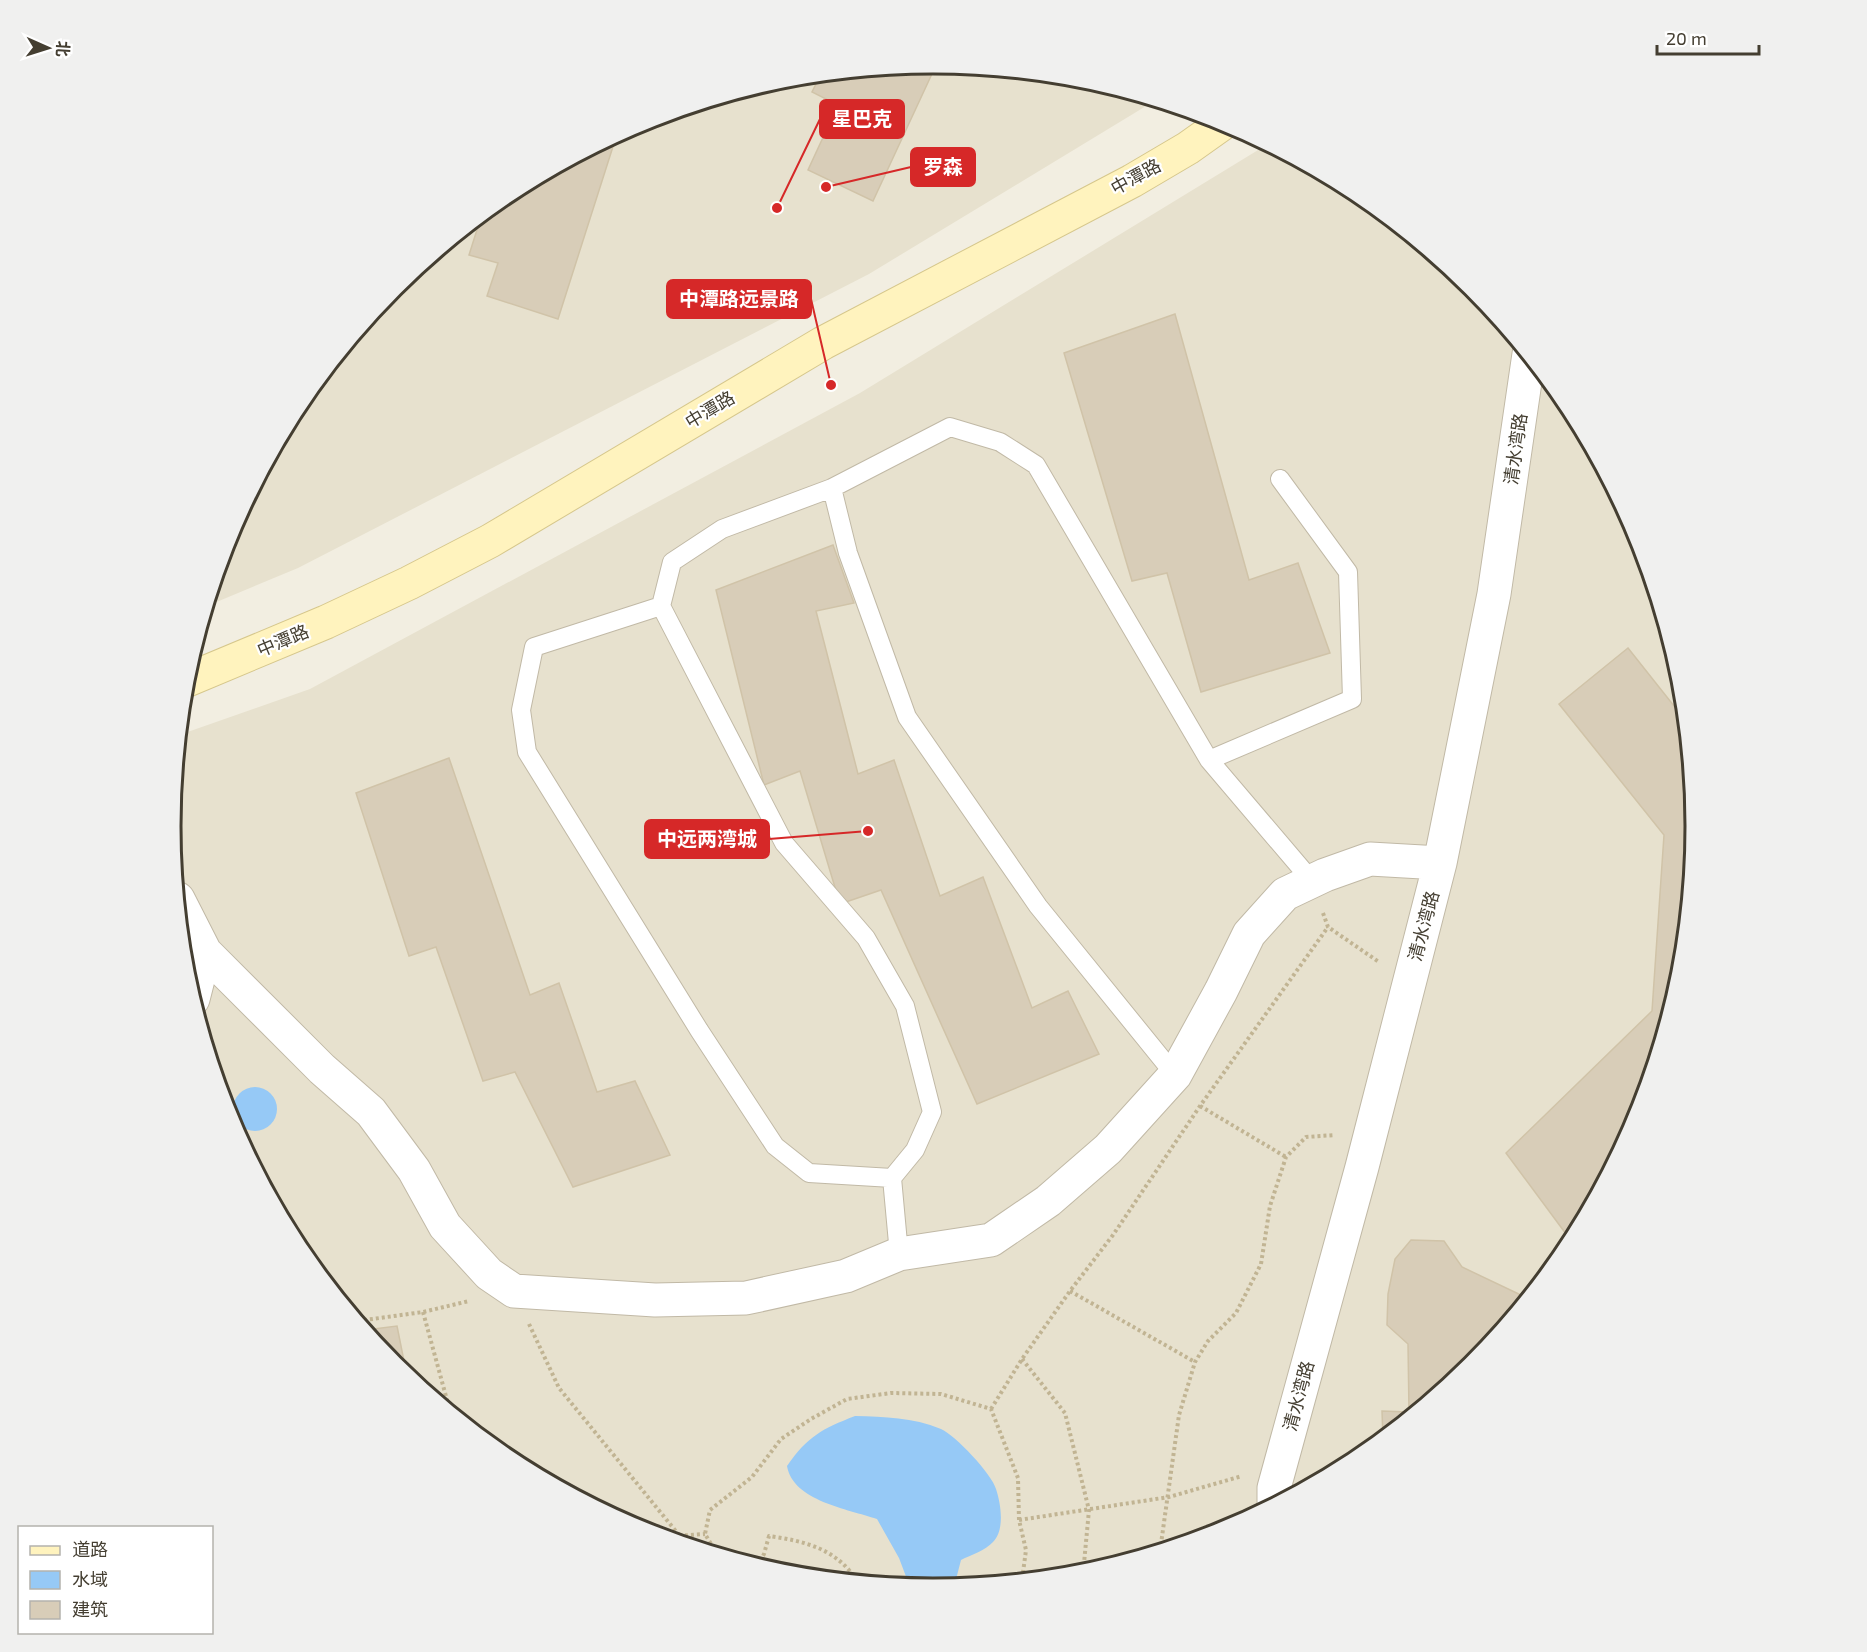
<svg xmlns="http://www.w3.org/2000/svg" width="1867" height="1652" font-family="'Exo 2','Noto Sans SC',sans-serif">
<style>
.residential{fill:#e7e1ce}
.water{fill:#96c9f6}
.building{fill:#d8cdb8;stroke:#d0c3a8;stroke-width:1.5}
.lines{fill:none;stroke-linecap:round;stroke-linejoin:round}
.lane-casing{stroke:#c1b9a6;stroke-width:20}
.street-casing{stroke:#c1b9a6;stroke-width:35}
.secondary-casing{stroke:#d6c78c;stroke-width:35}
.path{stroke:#c1b493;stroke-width:4;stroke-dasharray:3 3;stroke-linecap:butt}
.lane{stroke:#fff;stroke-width:18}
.street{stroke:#fff;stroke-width:33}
.secondary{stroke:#fff3be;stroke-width:33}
.labels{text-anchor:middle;stroke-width:4.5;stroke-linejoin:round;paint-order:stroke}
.street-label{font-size:18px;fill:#443e31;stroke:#fff}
.rim{fill:none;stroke:#443e31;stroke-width:3}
.leader{fill:none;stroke:#d62828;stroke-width:2}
.callout-dot{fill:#d62828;stroke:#fff;stroke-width:2}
.callout{fill:#d62828;stroke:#d62828;stroke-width:2}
.callout-label{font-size:20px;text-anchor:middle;font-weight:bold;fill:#fff}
</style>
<rect width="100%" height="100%" fill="#f2eee1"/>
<path class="residential" d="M 934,63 L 1083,78 L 1156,100 L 869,274 L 298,568 L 207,606 L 229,534 L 299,402 L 394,286 L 510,191 L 642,121 L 785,78 Z
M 1268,144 L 1358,192 L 1473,287 L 1568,402 L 1639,534 L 1682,677 L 1696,826 L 1682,975 L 1638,1118 L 1568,1250 L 1473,1366 L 1357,1461 L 1225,1531 L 1082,1574 L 933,1589 L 784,1574 L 641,1531 L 509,1460 L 394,1365 L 299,1250 L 228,1118 L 185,975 L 171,826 L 179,735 L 310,689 L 860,393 Z"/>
<path class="water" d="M233 1109a22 22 0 1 1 44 0a22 22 0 1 1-44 0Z
M 855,1416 C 885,1417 912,1417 941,1429 C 955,1435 992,1474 996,1489 C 1001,1504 1005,1530 993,1542 C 986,1550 971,1555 961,1560 L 954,1587 L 933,1589 L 910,1587 L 899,1558 L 877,1519 C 848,1509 793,1501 787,1466 C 808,1436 822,1429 855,1416 Z"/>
<path class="building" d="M 937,63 L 873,201 L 808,170 L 838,105 L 812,92 L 821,74 Z
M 617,134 L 558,319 L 487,296 L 498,263 L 469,255 L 482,214 L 510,191 Z
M 1175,314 L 1249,580 L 1298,563 L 1330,653 L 1201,692 L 1167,573 L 1132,581 L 1064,353 Z
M 833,545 L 854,603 L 816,611 L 858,774 L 894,760 L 940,896 L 983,877 L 1032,1008 L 1068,991 L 1099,1054 L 977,1104 L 881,890 L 840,904 L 800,771 L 764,785 L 716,590 Z
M 1628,648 L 1686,721 L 1696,826 L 1682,975 L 1638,1118 L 1618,1154 L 1619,1155 L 1572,1242 L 1506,1153 L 1652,1011 L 1664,835 L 1559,704 Z
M 449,758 L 530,995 L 559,983 L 597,1092 L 635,1081 L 670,1155 L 573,1187 L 515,1072 L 483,1081 L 436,947 L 409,956 L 356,793 Z
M 1411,1240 L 1444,1241 L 1462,1267 L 1523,1296 L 1523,1305 L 1473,1366 L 1383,1439 L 1382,1411 L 1409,1412 L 1408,1344 L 1387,1325 L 1388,1294 L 1395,1259 Z
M 397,1326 L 407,1376 L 394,1365 L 365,1330 Z"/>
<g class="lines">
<g class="lane-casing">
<path id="lane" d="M 832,488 L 848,553 L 907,717 L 1038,906 L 1175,1075
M 661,606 L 784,843 L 866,938 L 905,1006 L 932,1112 L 915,1150 L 892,1178
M 1209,760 L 1352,699 L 1348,572 L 1280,479
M 899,1254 L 892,1178 L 809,1173 L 775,1146 L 699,1030 L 527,752 L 521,710 L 534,647 L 661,606 L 672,562 L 722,529 L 832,488 L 950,427 L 1000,442 L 1036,465 L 1209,760 L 1312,881"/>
</g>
<g class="street-casing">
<path id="street" d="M 178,899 L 205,952 L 193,999
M 205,952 L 322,1069 L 371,1112 L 414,1170 L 445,1226 L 489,1274 L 514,1291 L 655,1300 L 746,1298 L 846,1276 L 899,1254 L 991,1240 L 1048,1201 L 1108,1149 L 1175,1075 L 1221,991 L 1249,934 L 1285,894 L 1325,875 L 1370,859 L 1440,863
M 1274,1505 L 1274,1488 L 1362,1167 L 1440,863 L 1494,594 L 1529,354"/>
</g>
<g class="secondary-casing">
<path id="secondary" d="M 185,681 L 326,622 L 409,583 L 490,541 L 823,343 L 1132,181 L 1188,148 L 1226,121"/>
</g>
<path class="path" d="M 1323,913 L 1328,927 L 1379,962
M 1200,1106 L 1286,1157
M 1070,1291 L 1195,1362
M 423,1312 L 450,1411
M 358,1321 L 423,1312 L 469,1301
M 529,1324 L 559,1388 L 679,1535
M 1022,1359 L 1065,1413 L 1089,1510 L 1083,1574
M 991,1409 L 1022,1359 L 1070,1291 L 1113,1235 L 1200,1106 L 1328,927
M 1019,1520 L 1169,1497 L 1242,1476
M 661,1537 L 705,1534
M 1160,1551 L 1179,1415 L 1195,1362 L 1208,1341 L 1236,1313 L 1261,1264 L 1270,1206 L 1286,1157 L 1306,1137 L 1335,1135
M 717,1554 L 705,1534 L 710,1510 L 752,1477 L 781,1439 L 811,1419 L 847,1399 L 891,1393 L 941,1394 L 991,1409 L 1018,1478 L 1019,1520 L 1026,1550 L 1022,1580
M 757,1566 L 764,1554 L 769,1536 C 805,1541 837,1549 857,1581"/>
<use href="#lane" class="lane"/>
<use href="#street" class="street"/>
<use href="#secondary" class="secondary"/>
</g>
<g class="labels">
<g class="street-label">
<text transform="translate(1136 177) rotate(-29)" y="6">中潭路</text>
<text transform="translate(710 410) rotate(-31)" y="6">中潭路</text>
<text transform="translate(1516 449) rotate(-82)" y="6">清水湾路</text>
<text transform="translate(283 641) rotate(-23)" y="6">中潭路</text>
<text transform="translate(1424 926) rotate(-75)" y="6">清水湾路</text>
<text transform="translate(1299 1396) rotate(-75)" y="6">清水湾路</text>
</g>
</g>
<path d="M0 0H1867V1652H0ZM181 826a752 752 0 1 1 1504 0a752 752 0 1 1-1504 0Z" fill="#f0f0ef" fill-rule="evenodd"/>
<path class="rim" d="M181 826a752 752 0 1 1 1504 0a752 752 0 1 1-1504 0Z"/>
<path class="leader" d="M777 208L820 119M826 187L911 167M831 385L811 299M868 831L769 839"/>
<g class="callout-dot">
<circle cx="777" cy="208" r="6"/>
<circle cx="826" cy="187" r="6"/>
<circle cx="831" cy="385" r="6"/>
<circle cx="868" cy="831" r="6"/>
</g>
<g class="callout">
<rect x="820" y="100" width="84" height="38" rx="6"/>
<rect x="911" y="148" width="64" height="38" rx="6"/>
<rect x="667" y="280" width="144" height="38" rx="6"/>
<rect x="645" y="820" width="124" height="38" rx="6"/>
</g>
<g class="callout-label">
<text x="862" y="126">星巴克</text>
<text x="943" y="174">罗森</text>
<text x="739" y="306">中潭路远景路</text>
<text x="707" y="846">中远两湾城</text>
</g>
<rect x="18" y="1526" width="195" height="108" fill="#ffffff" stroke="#b4b2ad" stroke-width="1.5"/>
<rect x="30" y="1546" width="30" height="9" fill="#fff3be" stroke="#b4b2ad" stroke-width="1.5"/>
<text x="72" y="1556" font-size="18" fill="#443e31">道路</text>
<rect x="30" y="1571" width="30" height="18" fill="#96c9f6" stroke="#b4b2ad" stroke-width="1.5"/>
<text x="72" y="1586" font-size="18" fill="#443e31">水域</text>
<rect x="30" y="1601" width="30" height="18" fill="#d8cdb8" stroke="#b4b2ad" stroke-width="1.5"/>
<text x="72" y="1616" font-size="18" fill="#443e31">建筑</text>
<g transform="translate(48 48) rotate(93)" stroke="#ffffff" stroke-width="4.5" paint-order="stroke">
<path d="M0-4.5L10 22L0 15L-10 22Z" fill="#443e31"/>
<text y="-9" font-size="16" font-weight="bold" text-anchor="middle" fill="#443e31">北</text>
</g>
<path d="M1657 45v9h102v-9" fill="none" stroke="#443e31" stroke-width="3"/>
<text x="1666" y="45" font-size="18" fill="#443e31" stroke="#ffffff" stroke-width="4.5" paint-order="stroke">20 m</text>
</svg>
